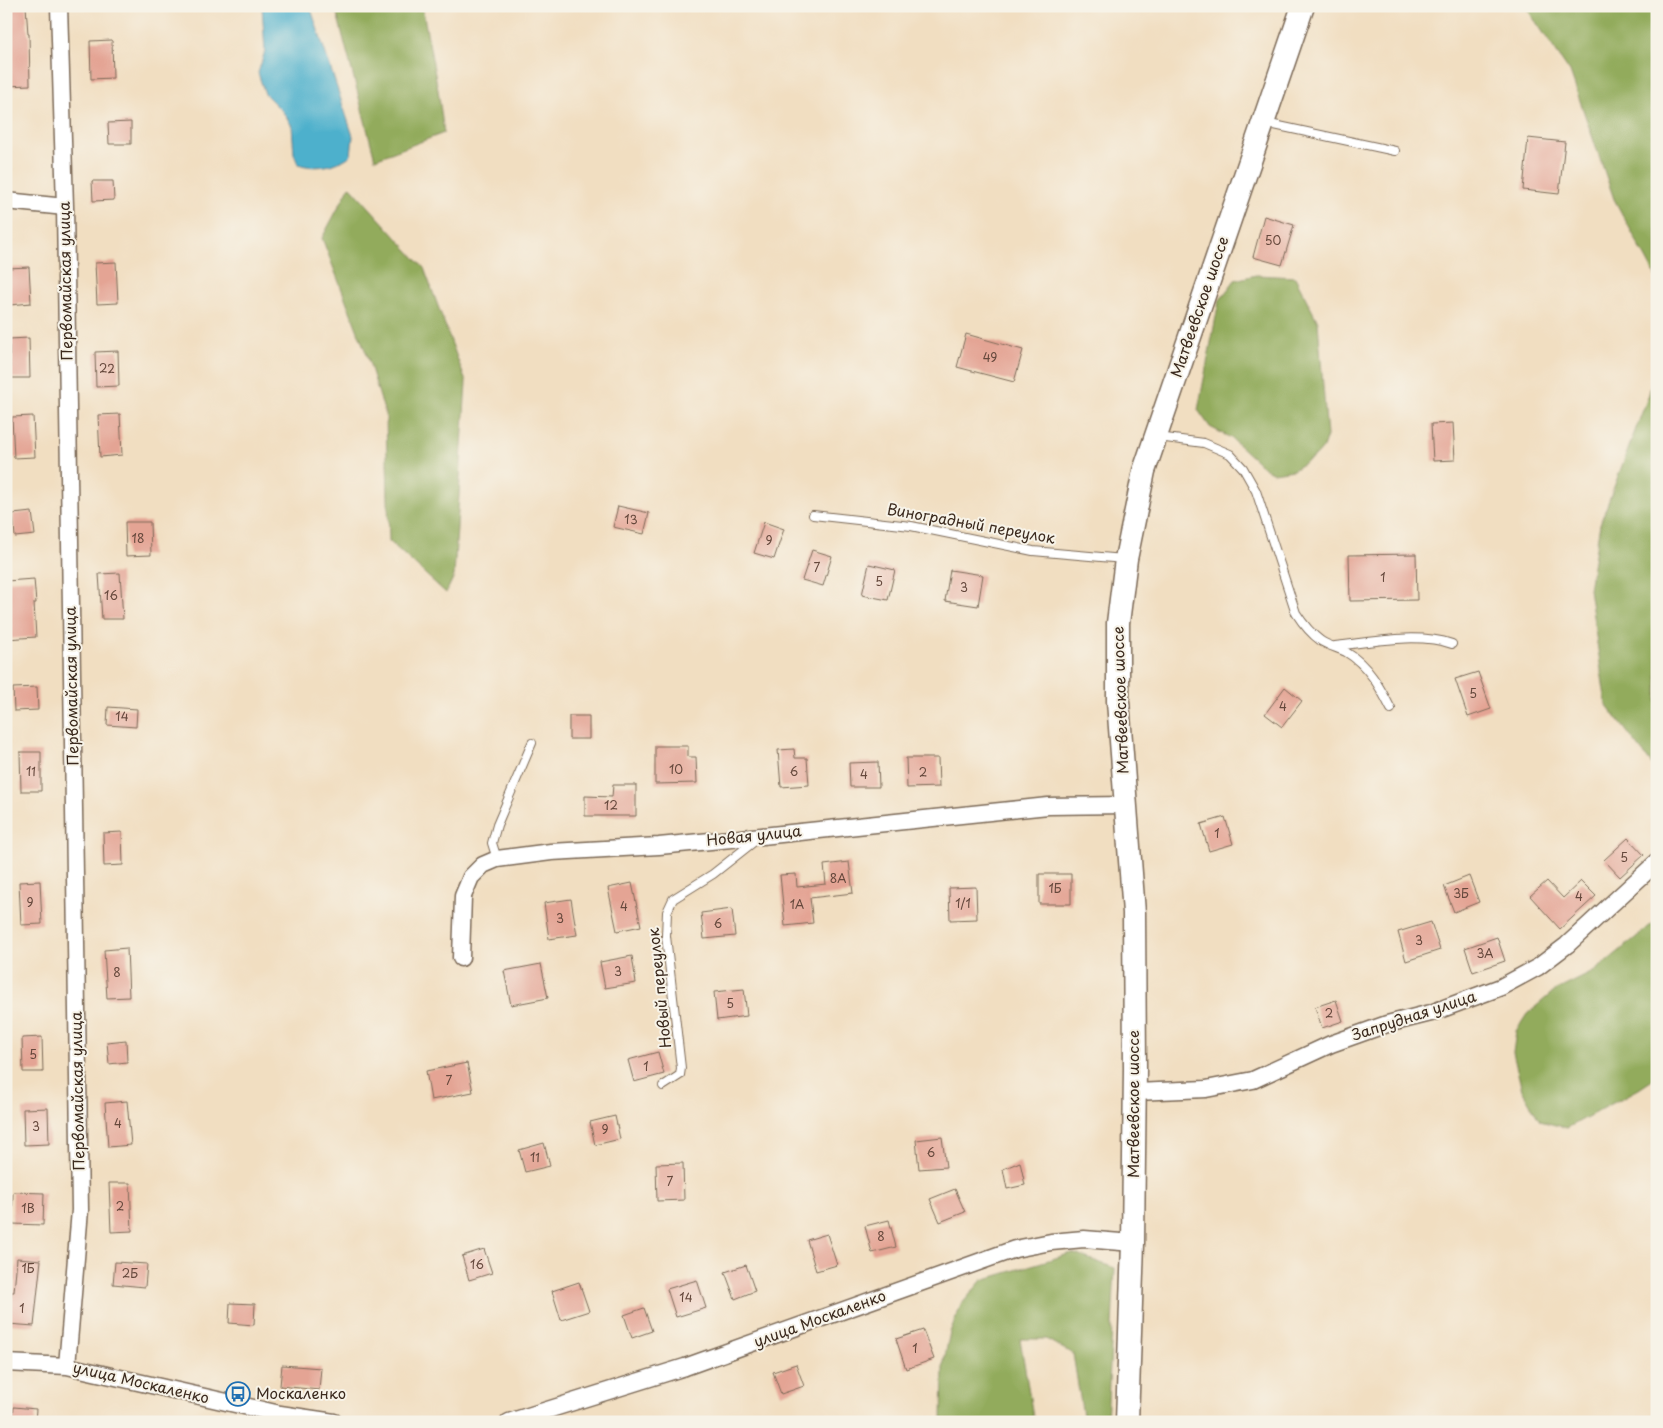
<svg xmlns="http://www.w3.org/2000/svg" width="1663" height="1428" font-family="'Playpen Sans',sans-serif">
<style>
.forest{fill:#92ab5c;stroke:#666a3d}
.water{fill:#4db0cc;stroke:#446d75}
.building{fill:#e4a494}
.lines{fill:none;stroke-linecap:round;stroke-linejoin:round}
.service-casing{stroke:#7b6957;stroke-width:10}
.minor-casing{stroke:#7b6957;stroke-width:19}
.secondary-casing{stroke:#7b6957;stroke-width:25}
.service{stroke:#fff;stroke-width:8}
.minor{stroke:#fff;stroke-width:16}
.secondary{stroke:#fff;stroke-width:22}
.labels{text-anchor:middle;stroke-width:4;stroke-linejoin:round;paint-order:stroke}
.number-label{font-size:12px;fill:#65483c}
.street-label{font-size:15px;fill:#3b2a1e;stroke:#f7f3e8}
.poi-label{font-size:15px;fill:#3b2a1e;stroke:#f7f3e8;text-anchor:start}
</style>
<rect width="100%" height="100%" fill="#f7f3e8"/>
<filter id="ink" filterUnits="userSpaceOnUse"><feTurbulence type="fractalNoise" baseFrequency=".02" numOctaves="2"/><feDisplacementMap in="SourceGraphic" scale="10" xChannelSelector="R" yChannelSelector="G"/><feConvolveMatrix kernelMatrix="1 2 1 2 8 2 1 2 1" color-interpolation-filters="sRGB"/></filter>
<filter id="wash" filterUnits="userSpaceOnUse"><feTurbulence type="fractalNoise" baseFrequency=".0096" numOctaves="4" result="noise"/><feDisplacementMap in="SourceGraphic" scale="20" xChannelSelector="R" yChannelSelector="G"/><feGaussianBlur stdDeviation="1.12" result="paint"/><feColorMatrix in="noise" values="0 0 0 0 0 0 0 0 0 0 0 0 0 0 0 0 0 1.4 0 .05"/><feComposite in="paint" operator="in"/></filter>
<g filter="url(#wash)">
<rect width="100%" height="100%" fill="#f1dec1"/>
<path class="forest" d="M 335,6 L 422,6 L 438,90 L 444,133 L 375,159 Z
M 1525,6 L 1657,6 L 1657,279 L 1614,199 L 1570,72 Z
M 350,186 L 424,268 L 466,382 L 454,576 L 446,593 L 389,541 L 386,417 L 367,355 L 322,238 Z
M 1256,275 L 1295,277 L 1318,322 L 1327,436 L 1323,448 L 1317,455 L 1293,470 L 1274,473 L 1264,468 L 1231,438 L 1210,427 L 1198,410 L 1219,301 L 1235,280 Z
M 1657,354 L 1657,771 L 1606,704 L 1589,589 L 1600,524 L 1649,394 Z
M 1657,920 L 1657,1077 L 1639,1089 L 1567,1128 L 1540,1121 L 1522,1090 L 1513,1053 L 1516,1031 L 1527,1014 L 1553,992 L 1595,971 Z
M 1072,1253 L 1115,1268 L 1107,1422 L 1084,1422 L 1073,1354 L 1046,1339 L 1020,1339 L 1034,1422 L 942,1422 L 943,1366 L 950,1332 L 961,1305 L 982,1280 Z"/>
<path class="water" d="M 262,6 L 310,6 L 353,136 L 351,155 C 337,166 316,170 298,164 L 294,154 L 292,126 L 283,112 L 265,94 L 258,73 L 265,51 Z"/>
<g id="blocks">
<path class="building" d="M 6,6 L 26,6 L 28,34 L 29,34 L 30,85 L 6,86 Z
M 112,40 L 113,78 L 91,79 L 90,41 Z
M 131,122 L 131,144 L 109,144 L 108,123 Z
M 1528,138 L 1565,142 L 1559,194 L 1523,190 Z
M 92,181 L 113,181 L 114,200 L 93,201 Z
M 1264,216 L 1294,225 L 1282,265 L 1253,257 Z
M 116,262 L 118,303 L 97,304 L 95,263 Z
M 29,267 L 31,303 L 10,305 L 8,268 Z
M 966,334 L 1023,350 L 1014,382 L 957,367 Z
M 29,338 L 30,378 L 10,378 L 9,339 Z
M 118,351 L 119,386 L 96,387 L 95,352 Z
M 120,414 L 122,455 L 100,457 L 98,415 Z
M 33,416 L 35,457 L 14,458 L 12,417 Z
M 1453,423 L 1455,460 L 1433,461 L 1431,424 Z
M 618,506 L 649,513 L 644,534 L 613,527 Z
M 32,512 L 35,535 L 15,537 L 13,514 Z
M 125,522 L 150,522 L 151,555 L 126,556 Z
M 764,522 L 784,529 L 774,559 L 754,553 Z
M 812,550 L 832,556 L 823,586 L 802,580 Z
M 1416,554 L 1417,600 L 1350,601 L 1349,555 Z
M 869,564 L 895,570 L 888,600 L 862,595 Z
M 950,570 L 983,575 L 978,606 L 945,601 Z
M 120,573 L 123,619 L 102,619 L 99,574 Z
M 34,579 L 36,603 L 34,603 L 36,637 L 6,639 L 6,581 Z
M 1478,672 L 1491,709 L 1468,717 L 1455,679 Z
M 37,687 L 38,710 L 14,711 L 13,688 Z
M 1285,687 L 1302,701 L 1282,727 L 1265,714 Z
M 108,707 L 137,709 L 136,727 L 107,725 Z
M 569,716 L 589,716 L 589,739 L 569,739 Z
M 655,746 L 688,746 L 688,757 L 696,757 L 697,783 L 655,784 Z
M 794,749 L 795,758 L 807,758 L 809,785 L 781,787 L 778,750 Z
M 20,752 L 41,752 L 41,791 L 21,791 Z
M 906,758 L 938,758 L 939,787 L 907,788 Z
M 878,762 L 879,787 L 850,787 L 849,763 Z
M 613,785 L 636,785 L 636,816 L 585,816 L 585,796 L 612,797 Z
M 1225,817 L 1233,844 L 1209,851 L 1201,824 Z
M 122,832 L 123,865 L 104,866 L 103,833 Z
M 1628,838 L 1644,855 L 1620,877 L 1604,860 Z
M 849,862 L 853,893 L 810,898 L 813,923 L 785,926 L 780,875 L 796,874 L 797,887 L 826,884 L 824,865 Z
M 1039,874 L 1071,874 L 1071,904 L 1039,904 Z
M 1469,876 L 1479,902 L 1454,912 L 1444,886 Z
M 40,881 L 42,924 L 21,925 L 19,882 Z
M 1547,881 L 1563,898 L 1581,881 L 1596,896 L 1560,929 L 1530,896 Z
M 632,883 L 641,926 L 617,931 L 608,888 Z
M 976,887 L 977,919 L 950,920 L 949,888 Z
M 571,899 L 577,935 L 549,939 L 544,903 Z
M 732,909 L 735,936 L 704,939 L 701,913 Z
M 1431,922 L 1440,950 L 1406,961 L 1398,932 Z
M 1497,937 L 1505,961 L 1473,972 L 1465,948 Z
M 127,948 L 129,997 L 107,998 L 104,950 Z
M 632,956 L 636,983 L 605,988 L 600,962 Z
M 541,964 L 548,998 L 511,1005 L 504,971 Z
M 744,989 L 747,1016 L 717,1020 L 714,992 Z
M 1336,1000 L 1343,1021 L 1322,1028 L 1315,1007 Z
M 42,1037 L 43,1072 L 23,1072 L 22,1038 Z
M 126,1040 L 127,1062 L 109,1064 L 107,1042 Z
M 658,1052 L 664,1074 L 634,1082 L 628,1060 Z
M 467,1063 L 473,1092 L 431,1100 L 426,1071 Z
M 127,1101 L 131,1145 L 108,1147 L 105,1103 Z
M 48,1108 L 49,1144 L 24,1145 L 23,1109 Z
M 615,1116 L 620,1139 L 595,1145 L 590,1122 Z
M 942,1137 L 946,1167 L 919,1169 L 916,1140 Z
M 544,1143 L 550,1166 L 525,1172 L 519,1150 Z
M 1020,1162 L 1025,1185 L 1007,1189 L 1003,1169 Z
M 683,1163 L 684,1200 L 657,1201 L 656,1164 Z
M 109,1183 L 130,1183 L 132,1231 L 111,1232 Z
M 955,1189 L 965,1212 L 940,1222 L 930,1199 Z
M 13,1192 L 44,1193 L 43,1225 L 12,1224 Z
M 889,1220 L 896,1247 L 872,1253 L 865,1226 Z
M 827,1234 L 837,1265 L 816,1271 L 807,1240 Z
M 484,1249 L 492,1273 L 469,1280 L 462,1256 Z
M 17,1258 L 41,1260 L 34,1326 L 8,1324 L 11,1292 L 14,1292 Z
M 115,1262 L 147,1264 L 145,1287 L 113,1284 Z
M 746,1265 L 755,1291 L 735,1299 L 725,1272 Z
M 697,1280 L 706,1308 L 676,1317 L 667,1289 Z
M 579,1282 L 589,1311 L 561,1320 L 552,1291 Z
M 230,1303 L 255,1304 L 254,1325 L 229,1323 Z
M 644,1308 L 652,1331 L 632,1338 L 624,1315 Z
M 923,1330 L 934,1359 L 906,1369 L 896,1339 Z
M 796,1364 L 804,1386 L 781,1394 L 773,1372 Z
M 282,1365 L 321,1368 L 319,1390 L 280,1386 Z
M 14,1407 L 36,1409 L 35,1422 L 12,1422 Z"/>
</g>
</g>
<g filter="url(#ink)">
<use href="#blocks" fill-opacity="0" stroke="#7b6957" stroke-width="1"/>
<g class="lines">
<g class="service-casing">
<path id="service" d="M 1265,123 L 1395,151
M 1158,437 L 1204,443 L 1230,454 L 1243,468 L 1256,491 L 1296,613 C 1303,624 1310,633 1321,641 C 1329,646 1338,648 1346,652 C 1368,665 1380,687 1391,709
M 813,515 L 911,526 L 1033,551 L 1124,559
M 1335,646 C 1372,642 1417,632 1452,644
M 497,859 L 492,843 L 497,825 L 532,743
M 663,1086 L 680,1075 L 681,1068 L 666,936 L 667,912 L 673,899 L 713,874 L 756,840"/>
</g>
<g class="minor-casing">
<path id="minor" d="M 59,6 L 65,207 L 80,1210 L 67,1366
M 6,201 L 65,207
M 461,958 L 463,896 L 471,877 L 483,865 L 497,859 L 551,852 L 659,846 L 762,836 L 1048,806 L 1126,805
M 1135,1092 L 1206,1089 L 1253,1080 L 1331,1044 L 1387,1024 L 1431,1013 L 1501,987 L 1538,967 L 1567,945 L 1657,862
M 6,1363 L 67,1366 L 280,1414 L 334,1422
M 509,1422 L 685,1367 L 1015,1249 L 1051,1242 L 1084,1239 L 1133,1243"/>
</g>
<g class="secondary-casing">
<path id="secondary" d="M 1127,1422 L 1133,1243 L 1135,1069 L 1134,913 L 1118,701 L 1118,623 L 1126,559 L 1144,471 L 1303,6"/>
</g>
<use href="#service" class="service"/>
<use href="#minor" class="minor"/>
<use href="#secondary" class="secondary"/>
</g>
</g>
<defs>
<g id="bus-ring" transform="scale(1.25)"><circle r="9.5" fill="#f7f3e8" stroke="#1f6fb2" stroke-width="1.5"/><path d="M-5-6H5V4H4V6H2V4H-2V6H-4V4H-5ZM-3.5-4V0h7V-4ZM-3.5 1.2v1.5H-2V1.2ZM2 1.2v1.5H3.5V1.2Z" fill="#1f6fb2"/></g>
</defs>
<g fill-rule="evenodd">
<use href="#bus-ring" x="238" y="1394"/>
</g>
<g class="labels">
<g class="number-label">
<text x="1273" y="245">50</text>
<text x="990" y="362">49</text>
<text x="107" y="373">22</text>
<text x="631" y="524">13</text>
<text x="138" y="543">18</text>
<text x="769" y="545">9</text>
<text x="817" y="572">7</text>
<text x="1383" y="582">1</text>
<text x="879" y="586">5</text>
<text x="964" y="592">3</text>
<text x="111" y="600">16</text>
<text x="1473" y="698">5</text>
<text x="1283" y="711">4</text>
<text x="122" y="721">14</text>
<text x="676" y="774">10</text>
<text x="31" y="776">11</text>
<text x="794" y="776">6</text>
<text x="923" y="777">2</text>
<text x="864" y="779">4</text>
<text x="611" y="810">12</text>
<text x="1217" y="838">1</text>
<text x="1624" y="862">5</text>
<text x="838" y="883">8А</text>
<text x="1055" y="893">1Б</text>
<text x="1461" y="898">3Б</text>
<text x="1579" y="901">4</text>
<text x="30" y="907">9</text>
<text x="963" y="908">1/1</text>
<text x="797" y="909">1А</text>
<text x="624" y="911">4</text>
<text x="560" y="923">3</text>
<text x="718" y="928">6</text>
<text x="1419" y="945">3</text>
<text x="1485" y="958">3А</text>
<text x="618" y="976">3</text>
<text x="117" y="977">8</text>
<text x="730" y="1008">5</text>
<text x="1329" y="1018">2</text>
<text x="33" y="1059">5</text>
<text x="646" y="1071">1</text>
<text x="449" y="1085">7</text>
<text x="118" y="1128">4</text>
<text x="36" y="1131">3</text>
<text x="605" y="1134">9</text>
<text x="931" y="1157">6</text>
<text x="535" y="1162">11</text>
<text x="670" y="1186">7</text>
<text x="120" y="1211">2</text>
<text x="28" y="1213">1В</text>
<text x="881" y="1241">8</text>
<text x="477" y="1269">16</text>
<text x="28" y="1273">1Б</text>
<text x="130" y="1278">2Б</text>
<text x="686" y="1302">14</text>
<text x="22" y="1313">1</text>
<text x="915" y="1353">1</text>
</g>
<g class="street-label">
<text transform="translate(66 281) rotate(-91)" y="5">Первомайская улица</text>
<text transform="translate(1200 307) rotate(-71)" y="5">Матвеевское шоссе</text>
<text transform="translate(971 524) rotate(10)" y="5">Виноградный переулок</text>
<text transform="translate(72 686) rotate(-91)" y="5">Первомайская улица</text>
<text transform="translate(1121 700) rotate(-92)" y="5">Матвеевское шоссе</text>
<text transform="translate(754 836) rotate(-6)" y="5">Новая улица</text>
<text transform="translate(660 988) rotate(-96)" y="5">Новый переулок</text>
<text transform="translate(1414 1016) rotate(-18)" y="5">Запрудная улица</text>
<text transform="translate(78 1091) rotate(-91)" y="5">Первомайская улица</text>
<text transform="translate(1134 1104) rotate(-90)" y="5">Матвеевское шоссе</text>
<text transform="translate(820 1319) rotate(-20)" y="5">улица Москаленко</text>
<text transform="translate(141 1383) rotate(13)" y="5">улица Москаленко</text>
</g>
<g class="poi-label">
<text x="256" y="1399">Москаленко</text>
</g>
</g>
<rect width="1663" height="1428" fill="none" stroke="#f7f3e8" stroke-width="25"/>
</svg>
